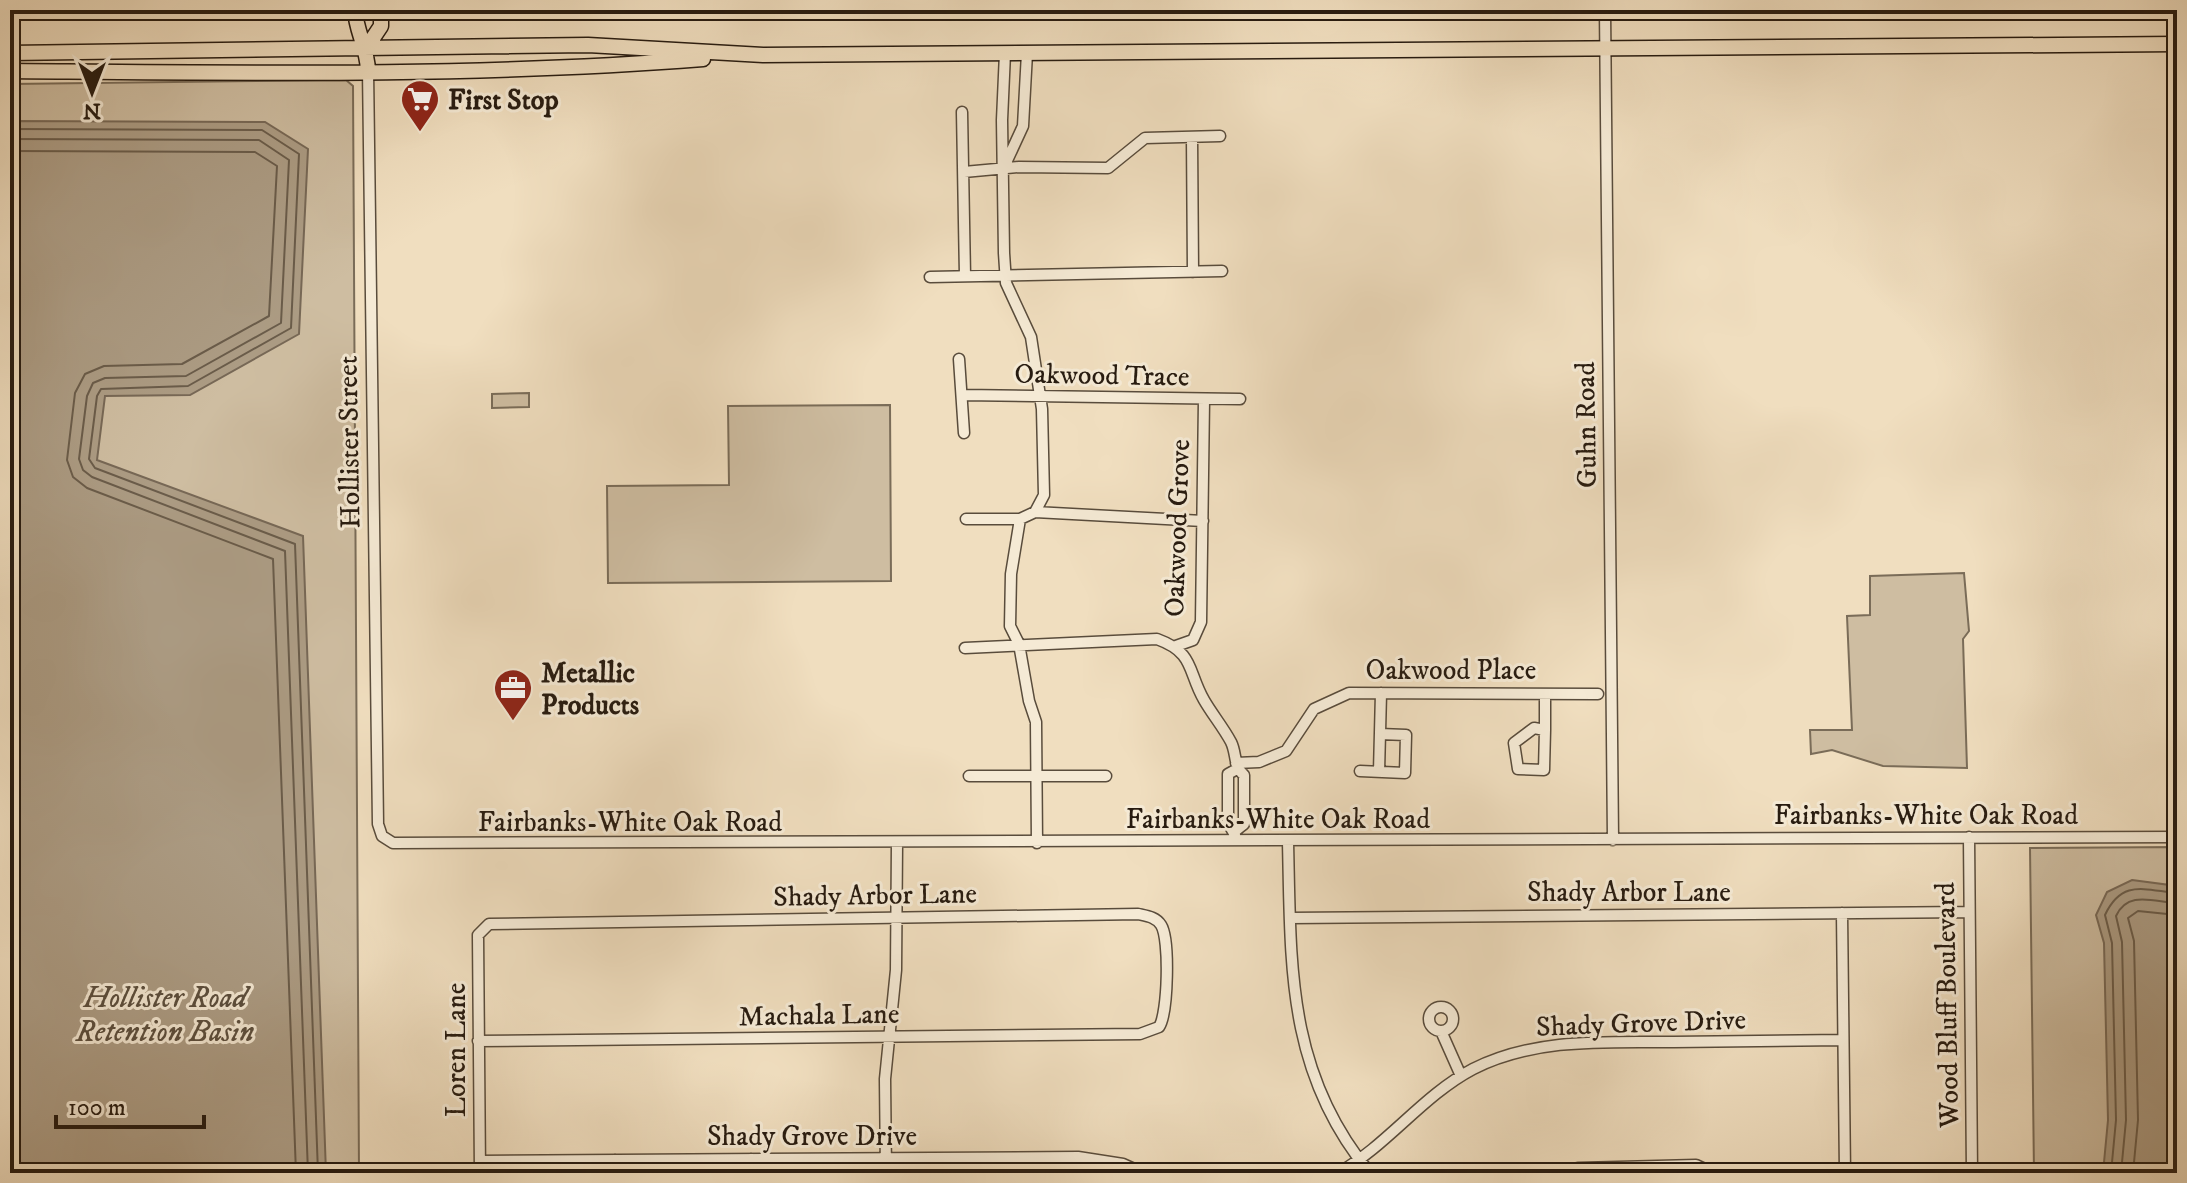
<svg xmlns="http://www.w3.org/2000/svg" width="2187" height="1183" font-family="'IM FELL DW Pica',serif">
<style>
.green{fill:#cebda1;stroke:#7a6c58;stroke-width:2}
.water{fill:#ac9c84;stroke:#776856;stroke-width:2}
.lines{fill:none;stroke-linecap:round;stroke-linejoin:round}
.shore{stroke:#6a5c4a;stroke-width:2}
.minor-casing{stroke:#594c3c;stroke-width:13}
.major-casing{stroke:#271b10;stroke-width:17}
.minor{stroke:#f5ead5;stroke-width:10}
.major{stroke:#f0debf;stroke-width:14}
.labels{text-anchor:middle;stroke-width:6;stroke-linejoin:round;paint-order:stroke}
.poi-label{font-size:28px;font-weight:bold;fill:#271b10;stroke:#f5ead5;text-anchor:start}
.street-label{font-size:28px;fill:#271b10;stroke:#f5ead5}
.water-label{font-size:30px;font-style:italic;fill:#5c4f3e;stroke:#f5ead5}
</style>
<rect width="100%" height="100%" fill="#f0debf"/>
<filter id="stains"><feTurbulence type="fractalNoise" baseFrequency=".0025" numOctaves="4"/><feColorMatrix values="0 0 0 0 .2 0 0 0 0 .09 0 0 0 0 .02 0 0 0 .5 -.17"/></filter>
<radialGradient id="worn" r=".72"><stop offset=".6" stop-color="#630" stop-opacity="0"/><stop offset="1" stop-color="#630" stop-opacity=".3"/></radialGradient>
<path class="green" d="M 346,80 L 353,86 L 359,1173 L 10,1173 L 10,84 Z
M 529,393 L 529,407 L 492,408 L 492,394 Z
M 890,405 L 891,581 L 608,583 L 607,486 L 729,485 L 728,406 Z
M 1964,573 L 1969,631 L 1963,639 L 1967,768 L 1883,766 L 1832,750 L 1811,754 L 1810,730 L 1852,730 L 1847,616 L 1870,615 L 1870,576 Z
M 2177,847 L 2177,1173 L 2034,1173 L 2030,848 Z"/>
<path class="water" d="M 10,121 L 265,122 L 308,149 L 299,334 L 190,395 L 105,396 L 97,460 L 303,536 L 326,1173 L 10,1173 Z
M 2132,880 L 2177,886 L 2177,1173 L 2103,1173 L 2108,1120 L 2104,943 L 2096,915 L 2107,892 Z"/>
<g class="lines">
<path class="shore" d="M 10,129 L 262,130 L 299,154 L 291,328 L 188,386 L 101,389 L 97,396 L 89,459 L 95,468 L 295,544 L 318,1173
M 10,139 L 259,140 L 289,160 L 281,323 L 186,376 L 105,378 L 93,383 L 87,396 L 79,459 L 83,470 L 92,477 L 285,551 L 308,1173
M 10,151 L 255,152 L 277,166 L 269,316 L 182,364 L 104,366 L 85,374 L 75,393 L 67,460 L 73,477 L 87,488 L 273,559 L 296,1173
M 2111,1173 L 2116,1120 L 2112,943 L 2105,915 C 2122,879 2144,890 2177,893
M 2121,1173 L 2126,1120 L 2122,942 L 2116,916 C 2128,890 2154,902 2177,903
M 2133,1173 L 2138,1120 L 2134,941 L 2128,918 L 2138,911 L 2177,915"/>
<g class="minor-casing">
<path id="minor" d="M 1605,10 L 1613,840
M 1005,53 L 1002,120 L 1004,253 L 1006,283 L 1031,337 L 1042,409 L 1044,495 L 1035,512
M 368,70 L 378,824 L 382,836 L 393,843 L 2177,837
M 962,112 L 965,276
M 1192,137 L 1193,272
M 1005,165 L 1023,126 L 1027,53
M 964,172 L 1019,167 L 1108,168 L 1145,138 L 1220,136
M 930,277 L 1222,271
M 959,359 L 964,433
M 963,395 L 1240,399
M 966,519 L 1020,519 L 1035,512 L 1203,521
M 1020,519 L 1011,574 L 1010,626 L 1019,644 L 1029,701 L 1036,722 L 1037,843
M 1176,646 L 1193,640 L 1201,622 L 1204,400
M 965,648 L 1157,639 C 1195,653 1187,670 1204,700 C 1212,714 1223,727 1231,742 C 1237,754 1233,766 1244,775 L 1244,824 L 1235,831
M 1545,694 L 1545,730
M 1534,728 L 1545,730 L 1544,770 L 1518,769 L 1514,743 Z
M 1236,763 L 1259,762 L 1286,751 L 1314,709 L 1349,693 L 1598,694
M 1360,771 L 1405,773 L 1406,735 L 1380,734
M 1379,772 L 1381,693
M 969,776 L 1106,776
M 1235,835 L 1228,823 L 1228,774 L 1237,769
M 1969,837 L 1972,1173
M 1288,842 C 1291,964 1286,1072 1370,1173
M 1842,913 L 1845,1173
M 1290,918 L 1968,912
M1429 1019a12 12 0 1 1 24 0a12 12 0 1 1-24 0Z
M 1441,1031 L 1461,1076
M 478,1041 L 1140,1034 L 1159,1027 C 1168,1014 1170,939 1161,925 C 1156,917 1147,916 1138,914 L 489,924 L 478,935 L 480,1173
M 751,1159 L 751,1173
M 615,1160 L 615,1173
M 480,1161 L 1078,1157 L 1123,1164 L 1143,1173
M 886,1173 L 885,1079 L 896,970 L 897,843
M 1021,1173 L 1021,1158
M 1338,1173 C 1388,1145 1422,1096 1473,1069 C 1534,1038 1604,1042 1671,1042 C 1728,1041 1785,1041 1843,1040
M 1553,1173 L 1579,1168 L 1696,1165 L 1713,1173"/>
</g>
<g class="major-casing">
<path id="major" d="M 355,10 C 356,31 367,47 368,70
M 367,47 L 381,26 L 381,10
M 10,53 L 588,45 L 763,55 L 2177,44
M 10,71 C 241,73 473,77 703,59"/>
</g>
<use href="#minor" class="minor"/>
<use href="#major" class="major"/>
</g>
<defs>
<g id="supermarket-pin" transform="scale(2)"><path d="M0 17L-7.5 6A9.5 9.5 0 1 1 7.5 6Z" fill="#8f2418" stroke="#f5ead5"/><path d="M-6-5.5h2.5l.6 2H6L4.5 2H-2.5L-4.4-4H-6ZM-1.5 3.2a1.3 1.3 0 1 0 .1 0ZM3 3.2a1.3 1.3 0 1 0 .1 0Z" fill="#fff"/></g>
<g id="office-pin" transform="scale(2)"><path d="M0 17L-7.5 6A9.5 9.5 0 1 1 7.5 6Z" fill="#8f2418" stroke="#f5ead5"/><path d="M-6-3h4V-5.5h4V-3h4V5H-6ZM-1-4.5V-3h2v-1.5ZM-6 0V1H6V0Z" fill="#fff"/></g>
</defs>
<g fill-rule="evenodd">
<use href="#supermarket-pin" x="420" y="99"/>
<use href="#office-pin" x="513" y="688"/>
</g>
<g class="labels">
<g class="poi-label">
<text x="448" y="109">First Stop</text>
<text x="541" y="682">Metallic<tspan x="541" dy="32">Products</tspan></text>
</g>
<g class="street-label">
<text transform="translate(1102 374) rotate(1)" y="10">Oakwood Trace</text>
<text transform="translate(1585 425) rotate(-91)" y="10">Guhn Road</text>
<text transform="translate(348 442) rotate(-91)" y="10">Hollister Street</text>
<text transform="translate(1176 528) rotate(-88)" y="10">Oakwood Grove</text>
<text x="1451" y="679">Oakwood Place</text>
<text x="1926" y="824">Fairbanks-White Oak Road</text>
<text x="1278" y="828">Fairbanks-White Oak Road</text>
<text x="630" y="831">Fairbanks-White Oak Road</text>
<text x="1629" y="901">Shady Arbor Lane</text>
<text transform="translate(875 894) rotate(-1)" y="10">Shady Arbor Lane</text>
<text transform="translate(1946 1005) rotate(-91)" y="10">Wood Bluff Boulevard</text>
<text transform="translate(819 1014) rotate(-1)" y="10">Machala Lane</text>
<text transform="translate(1641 1022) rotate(-2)" y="10">Shady Grove Drive</text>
<text transform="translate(455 1050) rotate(-90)" y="10">Loren Lane</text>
<text x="812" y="1145">Shady Grove Drive</text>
</g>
<g class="water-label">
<text x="165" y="1007">Hollister Road<tspan x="165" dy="34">Retention Basin</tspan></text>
</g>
</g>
<rect width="2187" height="1183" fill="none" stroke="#f0debf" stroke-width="40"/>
<rect x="12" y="12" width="2163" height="1159" fill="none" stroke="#271b10" stroke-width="4"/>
<rect x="20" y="20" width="2147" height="1143" fill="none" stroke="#271b10" stroke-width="2"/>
<g transform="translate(92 92) rotate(180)" stroke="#f5ead5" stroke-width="6" paint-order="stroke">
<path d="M0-6L14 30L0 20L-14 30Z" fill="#271b10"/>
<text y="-12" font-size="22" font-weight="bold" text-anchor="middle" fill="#271b10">N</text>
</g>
<path d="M56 1115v12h148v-12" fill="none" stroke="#271b10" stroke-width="4"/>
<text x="68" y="1115" font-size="24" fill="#271b10" stroke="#f5ead5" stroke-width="6" paint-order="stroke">100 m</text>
<rect width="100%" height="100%" filter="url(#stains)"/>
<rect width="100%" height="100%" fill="url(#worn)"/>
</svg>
